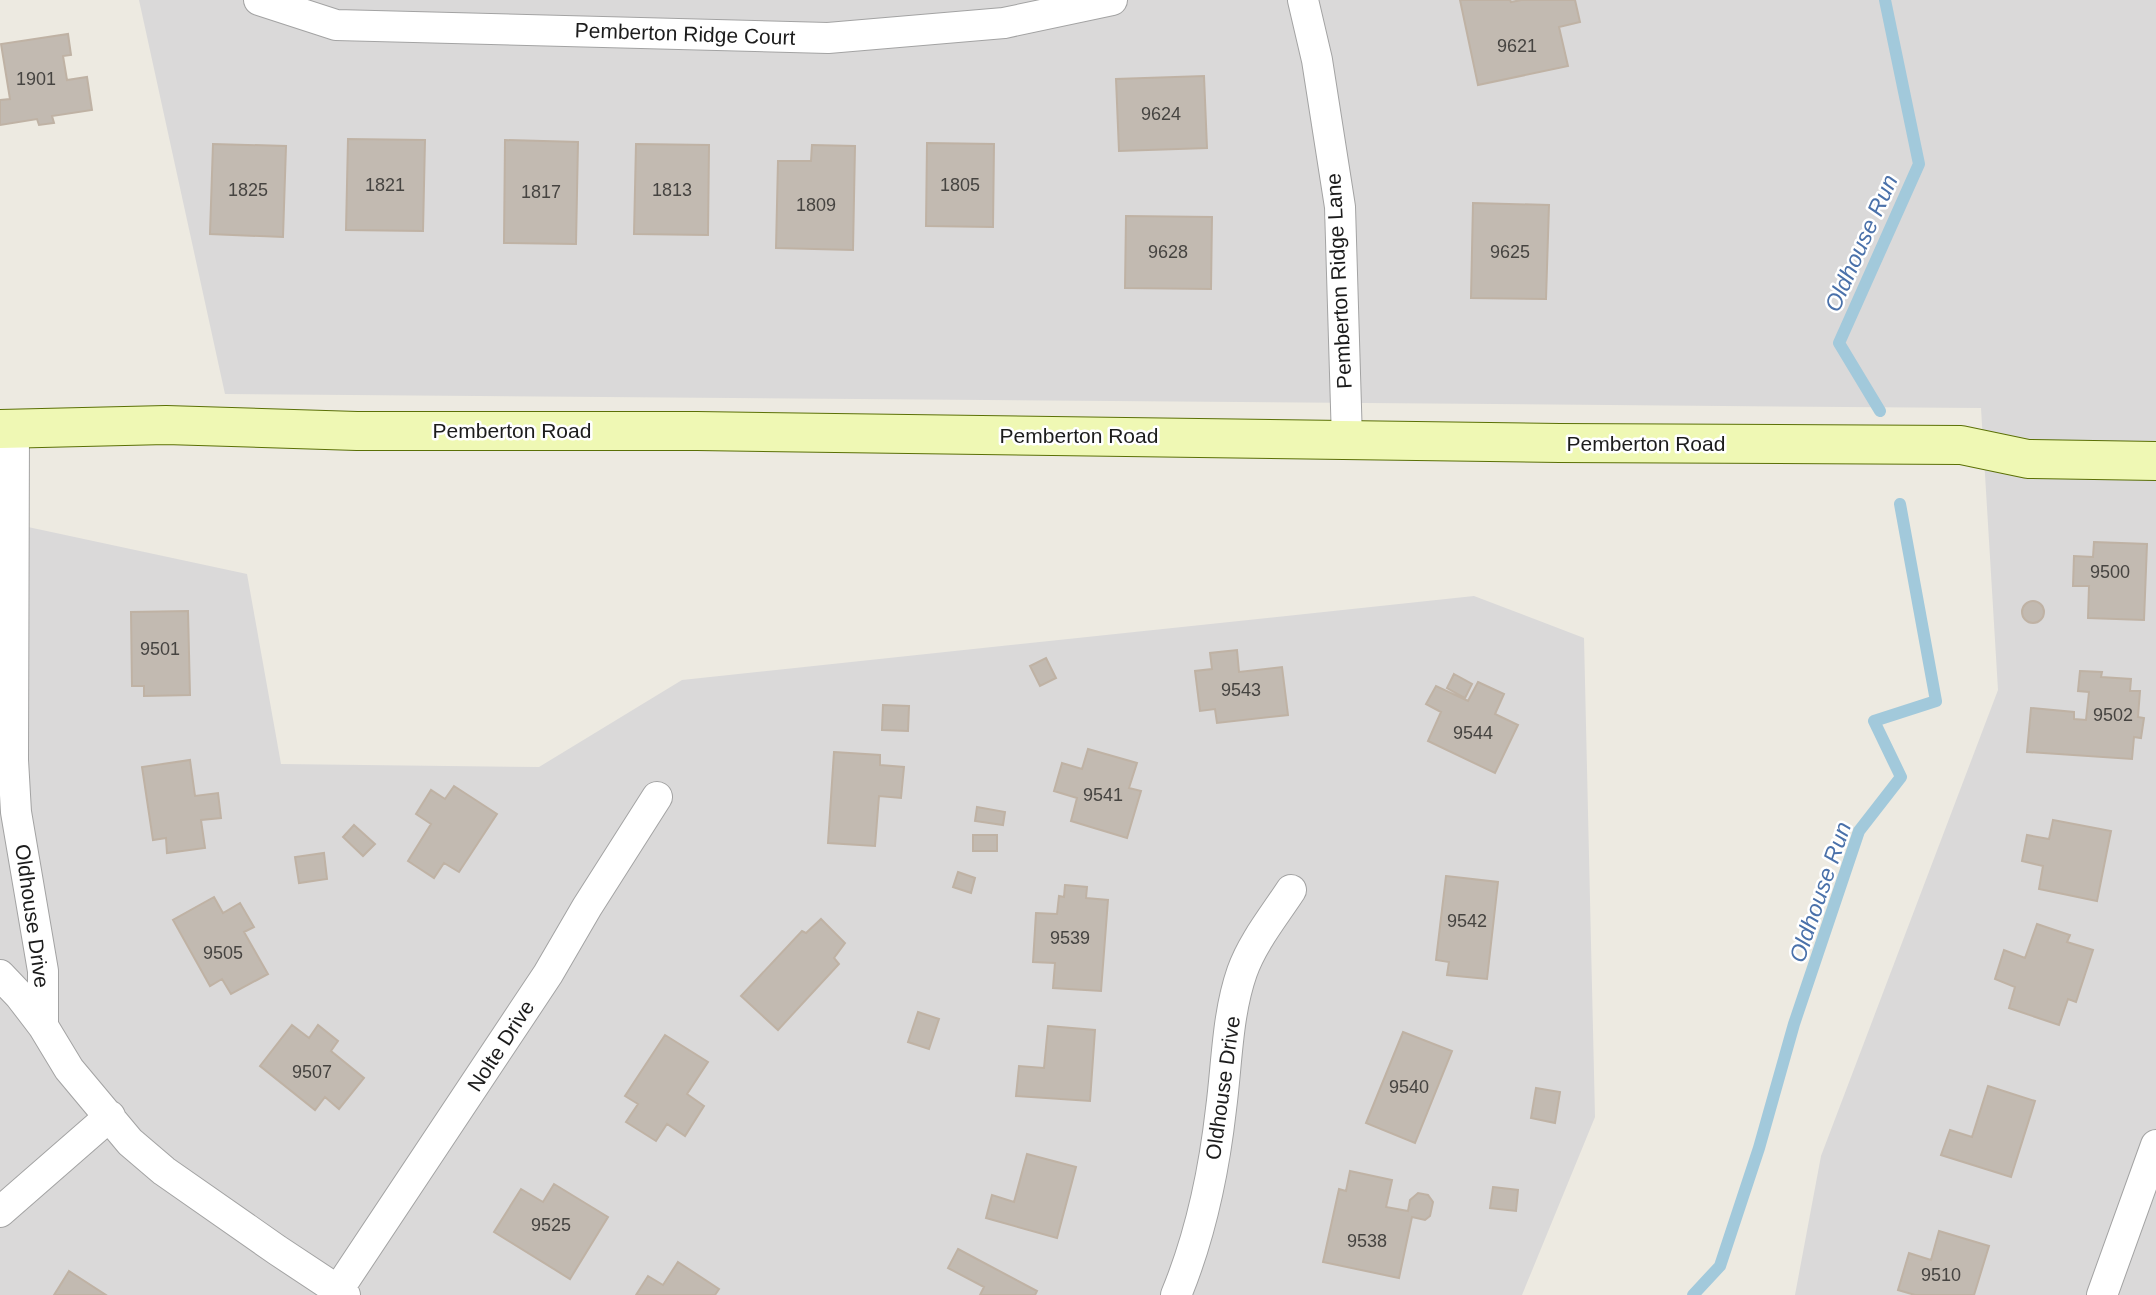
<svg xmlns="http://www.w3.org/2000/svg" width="2156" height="1295" font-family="Helvetica,sans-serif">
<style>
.residential{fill:#dad9d9}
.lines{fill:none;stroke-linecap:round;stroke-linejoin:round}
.stream{stroke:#a2c9db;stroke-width:12}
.building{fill:#c2bab1;stroke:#bfb2a4;stroke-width:2}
.street-casing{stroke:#a3a3a3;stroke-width:32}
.secondary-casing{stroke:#5b7006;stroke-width:40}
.street{stroke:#fff;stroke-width:30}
.secondary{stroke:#eff8b4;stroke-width:38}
.labels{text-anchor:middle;stroke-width:5;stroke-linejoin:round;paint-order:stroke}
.number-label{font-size:18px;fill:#464441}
.street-label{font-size:21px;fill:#1c1c1c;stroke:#fff}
.water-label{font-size:23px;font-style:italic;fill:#4a71aa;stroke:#fff}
</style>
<rect width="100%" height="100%" fill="#edeae1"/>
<path class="residential" d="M 139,0 L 2156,0 L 2156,1295 L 1795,1295 L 1821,1156 L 1998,690 L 1981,408 L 225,394 Z
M 0,521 L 247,574 L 281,764 L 539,767 L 682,680 L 1474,596 L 1584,638 L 1595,1117 L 1522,1295 L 0,1295 Z"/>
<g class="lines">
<path class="stream" d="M 1880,411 L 1839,343 L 1919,164 L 1885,0
M 1693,1295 L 1720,1266 L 1759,1148 L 1794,1024 L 1859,831 L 1901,777 L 1874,721 L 1936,701 L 1900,504"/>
</g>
<path class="building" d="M 1460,0 L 1510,0 L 1511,2 L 1521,0 L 1575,0 L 1580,22 L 1559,27 L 1568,66 L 1478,85 Z
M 68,34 L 71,55 L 63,56 L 67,80 L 87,77 L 92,110 L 52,116 L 54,123 L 39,125 L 37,119 L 0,125 L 0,100 L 10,99 L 1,44 Z
M 1204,76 L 1207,148 L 1119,151 L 1116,79 Z
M 348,139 L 425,140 L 423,231 L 346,230 Z
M 505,140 L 578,142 L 576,244 L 504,243 Z
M 927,143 L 994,144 L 993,227 L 926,226 Z
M 213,144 L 286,146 L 283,237 L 210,234 Z
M 636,144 L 709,145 L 708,235 L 634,234 Z
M 812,145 L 855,146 L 853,250 L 776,248 L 778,161 L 811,161 Z
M 1473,203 L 1549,205 L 1546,299 L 1471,298 Z
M 1126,216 L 1212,217 L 1211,289 L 1125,288 Z
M 2094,542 L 2147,544 L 2144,620 L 2088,618 L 2089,586 L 2073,586 L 2074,556 L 2093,557 Z
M2022 612a11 11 0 1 1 22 0a11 11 0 1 1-22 0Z
M 188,611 L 190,695 L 144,696 L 144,686 L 132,686 L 131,612 Z
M 1237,650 L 1239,672 L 1282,667 L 1288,715 L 1217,723 L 1215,709 L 1200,711 L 1195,671 L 1212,669 L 1210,653 Z
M 1046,658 L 1056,678 L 1040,686 L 1030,666 Z
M 2080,671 L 2102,672 L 2101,677 L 2131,679 L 2130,691 L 2140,691 L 2138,717 L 2144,718 L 2141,738 L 2134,737 L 2132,759 L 2027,752 L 2031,708 L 2074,712 L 2074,719 L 2086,720 L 2089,692 L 2078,691 Z
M 1454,674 L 1472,684 L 1465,698 L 1447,688 Z
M 1478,682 L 1504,694 L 1495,714 L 1518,725 L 1495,773 L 1428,741 L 1441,712 L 1426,704 L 1436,686 L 1468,701 Z
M 883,705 L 909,706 L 908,731 L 882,730 Z
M 1088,749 L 1137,763 L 1129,788 L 1141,791 L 1127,838 L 1071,821 L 1077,798 L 1054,791 L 1062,763 L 1082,769 Z
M 834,752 L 880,755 L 880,765 L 904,767 L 901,798 L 879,796 L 875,846 L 828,843 Z
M 190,760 L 195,796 L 218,793 L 221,818 L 201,820 L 205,848 L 167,853 L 166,838 L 153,840 L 142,767 Z
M 454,786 L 497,814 L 459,872 L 444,863 L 434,878 L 408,861 L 431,824 L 416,814 L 431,790 L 445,799 Z
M 977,807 L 1005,812 L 1003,825 L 975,821 Z
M 2053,820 L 2111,831 L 2097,901 L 2039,889 L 2043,866 L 2022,861 L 2027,835 L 2049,839 Z
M 354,825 L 375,844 L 363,856 L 343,837 Z
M 973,835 L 997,835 L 997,851 L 973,851 Z
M 324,853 L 327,879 L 299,883 L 295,857 Z
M 958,872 L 975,878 L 971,893 L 953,887 Z
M 1446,876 L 1498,882 L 1487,979 L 1447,975 L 1449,962 L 1436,960 Z
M 1065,885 L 1087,887 L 1086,898 L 1108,900 L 1101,991 L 1053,988 L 1055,963 L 1033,962 L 1036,913 L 1057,914 L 1059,896 L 1064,897 Z
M 214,897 L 223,913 L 240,903 L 254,927 L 244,932 L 268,974 L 231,994 L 222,979 L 210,986 L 173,920 Z
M 821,919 L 845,943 L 834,958 L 839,964 L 778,1030 L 741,996 L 802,931 L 806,933 Z
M 2037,924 L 2070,935 L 2067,942 L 2093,950 L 2076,1002 L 2068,999 L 2059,1025 L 2009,1008 L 2015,987 L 1995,979 L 2004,950 L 2025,958 Z
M 918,1012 L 939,1019 L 929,1049 L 908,1042 Z
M 292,1025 L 309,1038 L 318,1025 L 338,1041 L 331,1051 L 364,1078 L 339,1109 L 325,1097 L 315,1110 L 260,1066 Z
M 1048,1026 L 1095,1030 L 1090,1101 L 1016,1096 L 1019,1066 L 1044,1068 Z
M 1403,1032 L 1452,1051 L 1415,1143 L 1366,1123 Z
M 665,1035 L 708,1062 L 687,1094 L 704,1106 L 685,1136 L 667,1124 L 656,1141 L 626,1122 L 638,1104 L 625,1096 Z
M 1988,1086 L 2035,1101 L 2011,1177 L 1941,1155 L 1950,1130 L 1972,1137 Z
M 1536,1088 L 1560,1092 L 1555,1123 L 1531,1118 Z
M 1027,1154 L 1076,1167 L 1057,1238 L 986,1218 L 992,1195 L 1014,1202 Z
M 1350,1171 L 1392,1180 L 1386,1207 L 1408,1211 L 1410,1200 L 1418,1193 L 1428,1195 L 1433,1202 L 1430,1216 L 1425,1220 L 1412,1217 L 1399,1278 L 1323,1262 L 1339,1189 L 1346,1191 Z
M 554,1184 L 608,1217 L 570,1279 L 494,1232 L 521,1189 L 543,1202 Z
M 1493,1187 L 1518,1190 L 1516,1211 L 1490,1208 Z
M 1939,1231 L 1989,1246 L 1974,1295 L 1915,1295 L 1898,1290 L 1909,1253 L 1931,1260 Z
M 958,1249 L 1037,1291 L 1035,1295 L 980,1295 L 984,1287 L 948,1268 Z
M 678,1262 L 719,1289 L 715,1295 L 636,1295 L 648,1276 L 663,1285 Z
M 69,1271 L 106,1295 L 54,1295 Z"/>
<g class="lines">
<g class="street-casing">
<path id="street" d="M 259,0 L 336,25 L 828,38 L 1004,23 L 1112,0
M 1303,0 L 1317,60 L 1340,207 L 1347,440
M 14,428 L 13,760 L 16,812 L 43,971 L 43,1026
M 0,975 L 20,996 L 43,1026 L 69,1069 L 130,1142 L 164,1171 L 277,1250 L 345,1295
M 0,1212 L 110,1116
M 338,1290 L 548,974 L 587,907 L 657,797
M 1176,1295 C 1200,1237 1214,1171 1221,1109 C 1227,1064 1227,1015 1242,972 C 1252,943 1274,916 1291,890
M 2102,1295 L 2156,1145"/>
</g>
<g class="secondary-casing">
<path id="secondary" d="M 0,429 L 166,425 L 357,431 L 697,431 L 1560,443 L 1961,445 L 2028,459 L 2156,461"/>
</g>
<use href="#street" class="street"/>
<use href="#secondary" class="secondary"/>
</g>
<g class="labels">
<g class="number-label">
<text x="1517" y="52">9621</text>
<text x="36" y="85">1901</text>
<text x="1161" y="120">9624</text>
<text x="385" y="191">1821</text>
<text x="960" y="191">1805</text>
<text x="248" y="196">1825</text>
<text x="672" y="196">1813</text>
<text x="541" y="198">1817</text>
<text x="816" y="211">1809</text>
<text x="1168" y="258">9628</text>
<text x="1510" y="258">9625</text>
<text x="2110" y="578">9500</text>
<text x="160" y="655">9501</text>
<text x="1241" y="696">9543</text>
<text x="2113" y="721">9502</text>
<text x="1473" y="739">9544</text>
<text x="1103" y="801">9541</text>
<text x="1467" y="927">9542</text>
<text x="1070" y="944">9539</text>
<text x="223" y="959">9505</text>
<text x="312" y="1078">9507</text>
<text x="1409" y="1093">9540</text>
<text x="551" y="1231">9525</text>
<text x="1367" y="1247">9538</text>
<text x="1941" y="1281">9510</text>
</g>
<g class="street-label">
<text transform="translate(685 34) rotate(2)" y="7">Pemberton Ridge Court</text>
<text transform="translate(1339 281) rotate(-93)" y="7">Pemberton Ridge Lane</text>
<text x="512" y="438">Pemberton Road</text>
<text x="1079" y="443">Pemberton Road</text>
<text x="1646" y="451">Pemberton Road</text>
<text transform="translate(32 916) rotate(82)" y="7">Oldhouse Drive</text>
<text transform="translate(501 1046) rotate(-57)" y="7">Nolte Drive</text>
<text transform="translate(1223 1088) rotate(-82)" y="7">Oldhouse Drive</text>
</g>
<g class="water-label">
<text transform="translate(1861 243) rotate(-66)" y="8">Oldhouse Run</text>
<text transform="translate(1820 892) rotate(-71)" y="8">Oldhouse Run</text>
</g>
</g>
</svg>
